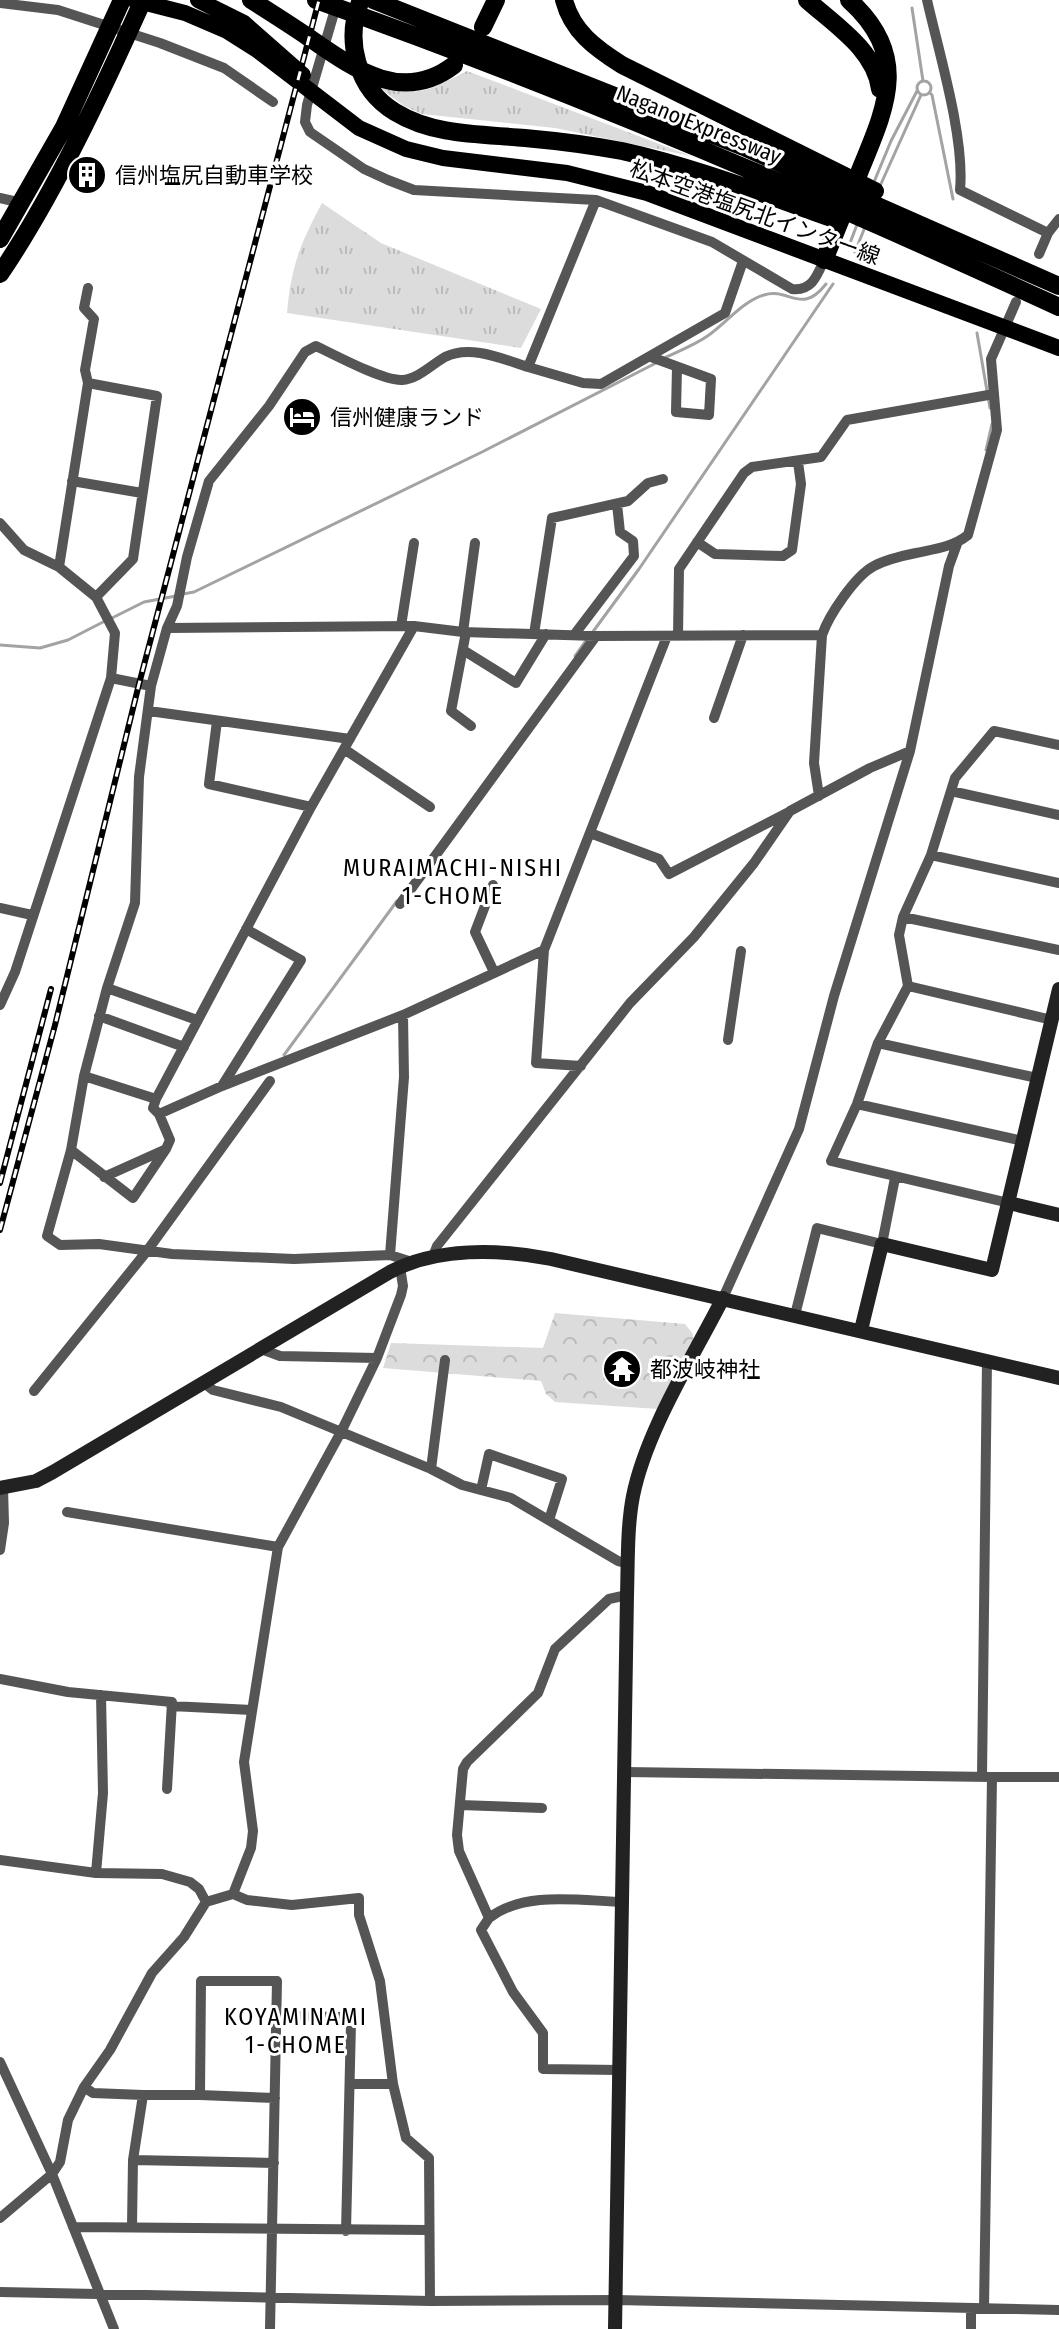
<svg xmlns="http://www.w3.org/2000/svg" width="1059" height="2329" font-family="'Fira Sans Condensed','Noto Sans JP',sans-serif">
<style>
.grass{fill:url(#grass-tufts)}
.forest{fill:url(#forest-crowns)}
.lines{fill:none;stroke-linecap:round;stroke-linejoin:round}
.stream{stroke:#a3a3a3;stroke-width:3}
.street{stroke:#555;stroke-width:10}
.secondary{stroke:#222;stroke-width:14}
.primary{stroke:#000;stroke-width:16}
.highway{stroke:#000;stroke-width:18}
.rail-casing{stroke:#000;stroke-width:6}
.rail{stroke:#fff;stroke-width:3;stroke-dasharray:9;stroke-linecap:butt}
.labels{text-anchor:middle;stroke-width:6;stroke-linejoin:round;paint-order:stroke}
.street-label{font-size:22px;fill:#000;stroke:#fff}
.poi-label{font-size:22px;fill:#000;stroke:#fff;text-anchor:start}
.neighbourhood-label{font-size:24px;letter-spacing:2px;fill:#000;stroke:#fff}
</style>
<defs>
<pattern id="grass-tufts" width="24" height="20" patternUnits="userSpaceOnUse" patternTransform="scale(2)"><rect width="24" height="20" fill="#dcdcdc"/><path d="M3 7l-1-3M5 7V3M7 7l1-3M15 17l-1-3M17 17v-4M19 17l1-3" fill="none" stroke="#bbb"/></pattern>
<pattern id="forest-crowns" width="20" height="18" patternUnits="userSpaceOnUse" patternTransform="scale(2)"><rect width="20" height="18" fill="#dcdcdc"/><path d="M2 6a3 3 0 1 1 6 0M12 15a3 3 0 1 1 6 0" fill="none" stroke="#bbb"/></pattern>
</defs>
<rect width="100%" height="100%" fill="#fff"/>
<path class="grass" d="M 467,71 L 691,156 L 555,128 L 422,114 L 404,106 L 379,87 C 423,97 429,90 467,71 Z
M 322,203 L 381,243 L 541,309 L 521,348 L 287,313 C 291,267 300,244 322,203 Z"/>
<path class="forest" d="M 555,1313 L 685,1324 L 693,1334 L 693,1343 L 658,1409 L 555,1402 L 546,1394 L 541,1381 L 383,1368 L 391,1343 L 543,1348 Z"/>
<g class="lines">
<path class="stream" d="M 912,8 L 923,81
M917 88a7 7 0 1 1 14 0a7 7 0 1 1-14 0Z
M 930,93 L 932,95 L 953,199
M 874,182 L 891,141 L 917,91
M 880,186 L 921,95
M 850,243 L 858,222
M 855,252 L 865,227
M 977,333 L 990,408
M 664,358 C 679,351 695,345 709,335 C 726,323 743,301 764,295 C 789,287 801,316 826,284
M 986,450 L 992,424
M 183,594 L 194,592 L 482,452 L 658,362
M 112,618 L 144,602 L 176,596
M 592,633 L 639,569 L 833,284
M 0,645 L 40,648 L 68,640 L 105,621
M 575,656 L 587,639
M 284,1055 L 397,901"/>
<path class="street" d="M 927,0 C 939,53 965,138 960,190 L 1048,233
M 0,3 L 58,10 L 160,43 L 224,68 L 273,102
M 336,6 L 307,105 L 305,122 L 310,132 L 364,169 L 388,180 L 414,190 L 596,200 L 712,242 L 792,289 C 812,291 817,276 824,260
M 0,198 L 22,203
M 1039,254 L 1048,233 L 1059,219
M 651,357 L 711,379 L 709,415 L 676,412 L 677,367
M 528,367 L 583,383 L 601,384 L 725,313 L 743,261
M 88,383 L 157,396 L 133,559 L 96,597
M 72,481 L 142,493
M 0,523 L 24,550 L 59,567 L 96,597 L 115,633 L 111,678 L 15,972 L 0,1005
M 697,542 L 715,554 L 783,556 L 792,550 L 801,484 L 798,462
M 59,567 L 88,383 L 85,370 L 94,319 L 84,308 L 88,288
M 401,626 L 414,543
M 167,628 L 414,626 L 463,632 L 596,636 L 822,635
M 463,632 L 475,543
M 466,632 L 451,711 L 471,726
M 534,634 L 552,518 L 628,501 L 648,483 L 663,479
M 574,635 L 634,556 L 633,541 L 620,532 L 617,504
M 678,636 L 679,569 L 744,473 L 752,467 L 821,457 L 847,420 L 994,394
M 463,650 L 516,683 L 546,634
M 111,678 L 151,686
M 149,711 L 350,739
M 714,718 L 743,635
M 217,721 L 209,784 L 311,807
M 344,749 L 430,807
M 951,791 L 1059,815
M 819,796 L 814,763 L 822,635 C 829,615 855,576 874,566 C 887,559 901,556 916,553 C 935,549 953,547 968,535 L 997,430 L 991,359 L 1016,302
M 590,833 L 659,859 L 669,874 L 789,812
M 931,855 L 1059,883
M 493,885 L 475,932 L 494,972
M 400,904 L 596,636
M 0,908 L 32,915
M 903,917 L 1059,950
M 908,986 L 1052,1020
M 107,988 L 197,1020
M 99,1016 L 184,1047
M 728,1040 L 741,951
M 878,1043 L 1037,1078
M 581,1066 L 536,1063 L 544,950 L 667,636
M 84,1076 L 156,1099
M 222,1086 L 301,960 L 246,929
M 857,1104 L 1023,1141
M 159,1114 L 222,1086 L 403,1015 L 544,950
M 71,1150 L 133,1198 L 166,1149 L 170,1140 L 159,1114 L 153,1108 L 156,1099 L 311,807 L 414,626
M 104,1177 L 164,1150
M 1009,1203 L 831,1161 L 857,1104 L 878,1043 L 908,986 L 899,935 L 903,917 L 931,855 L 955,778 L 994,731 L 1059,745
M 390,1255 L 404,1077 L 403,1015
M 433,1256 L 437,1246 L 630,1003 L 694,937 L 754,863 L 790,811 L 870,768 L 910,751
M 412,1262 L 390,1255 L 294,1259 L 172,1254 L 99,1244 L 60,1245 L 47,1236 L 71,1150 L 84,1076 L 107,988 L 135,903 L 139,777 L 151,686 L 167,628 L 177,606 L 187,557 L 209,481 L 269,406 L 305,352 L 316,346 C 335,355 383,381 402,380 C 418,379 431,365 445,357 C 470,344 503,359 528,367 L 596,200
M 723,1298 L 799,1129 L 834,996 L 910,751 L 949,566 L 957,544
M 795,1315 L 817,1228 L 882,1244 L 895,1178
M 261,1349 L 280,1356 L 377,1358
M 204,1383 L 213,1390 L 281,1407 L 431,1469 L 462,1485 L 511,1498 L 618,1561 L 628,1564
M 34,1391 L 147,1251 L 270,1081
M 431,1469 L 445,1360
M 481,1490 L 489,1454 L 562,1479 L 549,1520
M 67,1512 L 278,1547
M 0,1550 L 4,1523 L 3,1488
M 0,1679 L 68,1692 L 172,1702 L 167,1789
M 171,1706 L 252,1710
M 625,1772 L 992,1777 L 984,2308
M 982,1777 L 987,1360
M 992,1777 L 1059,1777
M 460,1805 L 542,1808
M 0,1860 L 96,1873 L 162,1874 L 190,1882 L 199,1889 L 206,1902
M 96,1873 L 103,1793 L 101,1695
M 233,1894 L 251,1848 L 253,1831 L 244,1762 L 278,1547 L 341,1432 L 377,1358 L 401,1295 L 403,1286 L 400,1267
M 489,1918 C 525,1890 581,1901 624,1902
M 276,2016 L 345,2017 L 351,2023 L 346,2231
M 0,2062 L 52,2174 L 114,2329
M 620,2070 L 543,2069 L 543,2033 L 513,1992 L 481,1930 L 489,1918 L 459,1851 L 457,1835 L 463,1769 L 467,1762 L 538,1693 L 555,1649 L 609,1599 L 627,1595
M 350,2084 L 393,2084
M 84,2087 L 93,2093 L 143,2095
M 200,2095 L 275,2098
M 133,2160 L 274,2163
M 0,2218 L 52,2174 L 60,2162 L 68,2120 L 84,2087 L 110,2050 L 152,1973 L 184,1937 L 206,1902 L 233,1894 L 247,1900 L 292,1905 L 359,1898 L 359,1915 L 380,1981 L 393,2084 L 406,2138 L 429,2158 L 430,2301
M 132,2226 L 133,2160 L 143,2095 L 200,2095 L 201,1981 L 277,1981 L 270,2329
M 73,2227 L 428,2230
M 0,2292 L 430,2301 L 616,2300 L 1059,2310
M 971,2329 L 971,2309"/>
<path class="secondary" d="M 1009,1203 L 1059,1215
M 861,1330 L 882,1244 L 992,1270 L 1059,989
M 0,1488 L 36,1481 L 53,1472 L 390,1272 C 437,1247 499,1249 551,1259 L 1059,1378
M 615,2329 L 627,1595 C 628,1562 627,1527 633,1496 C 646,1431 693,1357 723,1298"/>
<path class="primary" d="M 134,0 L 185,13 L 227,31 L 257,50 L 359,128 L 406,149 L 443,158 L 567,173 L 647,193 L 1059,348
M 198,0 L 244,23 L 303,75"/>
<path class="highway" d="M 251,0 C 270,12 289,24 308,37 C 353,68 402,105 454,65
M 316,0 C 568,89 816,195 1059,307
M 361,0 C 344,40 357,89 395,112 C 434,136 482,134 525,138 C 558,141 590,145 622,151 C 695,167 766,195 837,220
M 373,0 L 746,148 L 1059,286
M 564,0 C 572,31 595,48 622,65 L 875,191
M 807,0 C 835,25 875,50 880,89
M 483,27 L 496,0
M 0,239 L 64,127 L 122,0
M 824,260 C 837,229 849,199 861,168 C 887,105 910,55 849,0
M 0,274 C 55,193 103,89 143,0"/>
<g class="rail-casing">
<path id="rail" d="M 0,1183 L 51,989
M 0,1230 L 55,1025 L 139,684 L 319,0"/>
</g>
<use href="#rail" class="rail"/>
</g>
<defs>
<g id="building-disc" transform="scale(2)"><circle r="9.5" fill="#000" stroke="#fff"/><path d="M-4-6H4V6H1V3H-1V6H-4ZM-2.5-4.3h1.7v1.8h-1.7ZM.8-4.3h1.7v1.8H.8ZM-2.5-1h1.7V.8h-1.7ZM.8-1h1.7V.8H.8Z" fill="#fff"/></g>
<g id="hotel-disc" transform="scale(2)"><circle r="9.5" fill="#000" stroke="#fff"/><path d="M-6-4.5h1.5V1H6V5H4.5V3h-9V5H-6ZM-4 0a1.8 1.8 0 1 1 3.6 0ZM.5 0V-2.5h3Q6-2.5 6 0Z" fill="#fff"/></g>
<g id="temple-disc" transform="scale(2)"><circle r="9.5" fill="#000" stroke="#fff"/><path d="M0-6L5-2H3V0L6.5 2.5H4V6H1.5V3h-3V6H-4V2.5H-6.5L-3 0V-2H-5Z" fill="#fff"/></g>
</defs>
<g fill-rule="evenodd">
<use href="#building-disc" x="87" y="175"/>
<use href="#hotel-disc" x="302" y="417"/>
<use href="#temple-disc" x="622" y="1369"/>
</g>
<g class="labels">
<g class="street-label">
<text transform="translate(699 124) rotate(22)" y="8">Nagano Expressway</text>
<text transform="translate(755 212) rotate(20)" y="8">松本空港塩尻北インター線</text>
</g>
<g class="poi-label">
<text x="115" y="183">信州塩尻自動車学校</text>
<text x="330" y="425">信州健康ランド</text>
<text x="650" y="1377">都波岐神社</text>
</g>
<g class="neighbourhood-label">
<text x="453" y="876">MURAIMACHI-NISHI<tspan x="453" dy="28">1-CHOME</tspan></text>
<text x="296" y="2025">KOYAMINAMI<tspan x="296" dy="28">1-CHOME</tspan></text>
</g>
</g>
</svg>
